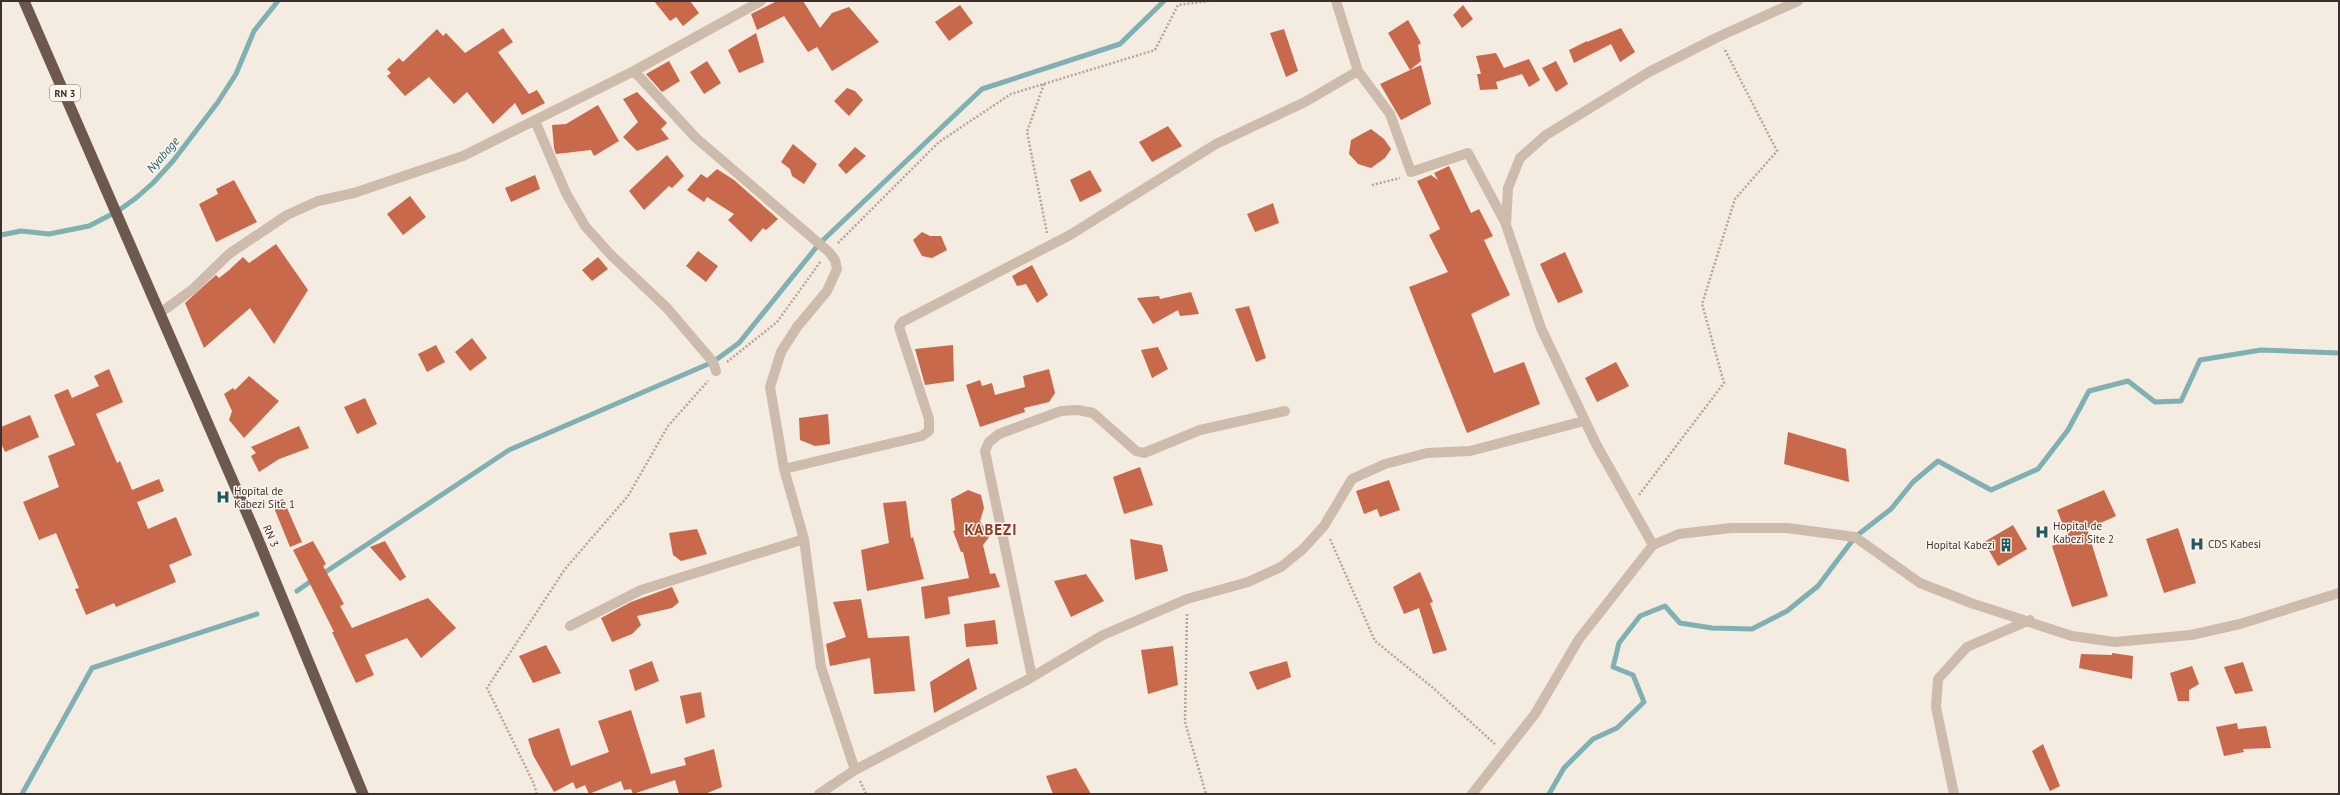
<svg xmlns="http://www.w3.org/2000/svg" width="2340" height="795" font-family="'PT Sans',sans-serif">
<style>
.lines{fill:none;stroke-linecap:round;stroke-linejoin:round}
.stream{stroke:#7fb0b2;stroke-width:5}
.building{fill:#c8694b}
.path{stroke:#b9a596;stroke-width:2.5;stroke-dasharray:2 2;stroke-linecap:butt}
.minor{stroke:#cdbbac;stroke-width:10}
.trunk{stroke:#6c584f;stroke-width:11}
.labels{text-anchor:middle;stroke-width:3;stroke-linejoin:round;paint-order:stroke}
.shield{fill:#fbf5ee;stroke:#756b66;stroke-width:1}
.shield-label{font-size:10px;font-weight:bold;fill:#3b302b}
.poi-label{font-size:11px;fill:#3b302b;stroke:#fbf5ee;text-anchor:start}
.street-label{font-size:11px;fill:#3b302b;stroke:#fbf5ee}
.water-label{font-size:12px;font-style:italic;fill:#1f5a5e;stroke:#fbf5ee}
.district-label{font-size:15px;font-weight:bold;letter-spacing:1px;fill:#8c3b22;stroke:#fbf5ee}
</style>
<rect width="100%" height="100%" fill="#f4ebe1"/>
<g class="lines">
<path class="stream" d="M 1,235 L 21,231 L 49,234 L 89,226 L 118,211 L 136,198 L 153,183 L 173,161 L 218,102 L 236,74 L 254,31 L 278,1
M 321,575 L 509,450 L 713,362 L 739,343 L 819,244 L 982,89 L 1120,44 L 1164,1
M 297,591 L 314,579
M 22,794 L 92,668 L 257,614
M 1549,794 L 1564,768 L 1593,739 L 1617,728 L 1644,702 L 1633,675 L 1613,667 L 1619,643 L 1640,616 L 1665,606 L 1680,623 L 1712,628 L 1752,629 L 1787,611 L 1818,586 L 1855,537 L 1891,509 L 1913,482 L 1938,461 L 1991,490 L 2038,469 L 2068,430 L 2089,391 L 2128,381 L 2155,402 L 2181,401 L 2200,360 L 2261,350 L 2339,353"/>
</g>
<path class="building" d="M 654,1 L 690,1 L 699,13 L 683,26 L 676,17 L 670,21 Z
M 777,1 L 803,1 L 820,28 L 832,13 L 849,7 L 879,42 L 832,71 L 817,47 L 808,52 L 784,16 L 757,30 L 751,14 Z
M 960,5 L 973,23 L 949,41 L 935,22 Z
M 1463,5 L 1473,19 L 1462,28 L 1453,15 Z
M 1408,20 L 1421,43 L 1418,45 L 1421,61 L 1410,70 L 1388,33 Z
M 503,28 L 513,42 L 498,52 L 529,94 L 537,90 L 545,103 L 522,115 L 515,103 L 493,124 L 467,92 L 454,104 L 429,77 L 405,96 L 387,76 L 391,73 L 387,69 L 399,58 L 403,62 L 437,29 L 443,36 L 446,33 L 465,53 Z
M 1621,28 L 1635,52 L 1620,62 L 1611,44 L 1574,63 L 1569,50 L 1587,41 L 1587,42 Z
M 1284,29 L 1298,71 L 1286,77 L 1270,33 Z
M 756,33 L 764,62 L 739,73 L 728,50 Z
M 1496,53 L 1504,68 L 1529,59 L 1540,80 L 1529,87 L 1522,74 L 1496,82 L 1498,89 L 1480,90 L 1477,74 L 1481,74 L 1476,56 Z
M 669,61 L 680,81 L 662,92 L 646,74 Z
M 707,61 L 721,83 L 704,94 L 690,72 Z
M 1556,61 L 1568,84 L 1556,92 L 1542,68 Z
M 1421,65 L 1431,104 L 1401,120 L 1380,84 Z
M 847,88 L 855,91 L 863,100 L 849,116 L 834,101 Z
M 637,92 L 667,123 L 661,129 L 669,139 L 637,151 L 623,137 L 638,122 L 623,99 Z
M 598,105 L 619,141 L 594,156 L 591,150 L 556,154 L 554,148 L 552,125 L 566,124 Z
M 1168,126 L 1182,146 L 1152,162 L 1139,142 Z
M 1371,129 L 1384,139 L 1391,149 L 1385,158 L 1371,168 L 1358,164 L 1349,154 L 1351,140 Z
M 793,144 L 817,164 L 804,184 L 792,176 L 790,169 L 781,162 Z
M 855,147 L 866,156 L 846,174 L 838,165 Z
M 667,155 L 684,176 L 672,188 L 669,186 L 644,210 L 629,191 Z
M 1449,166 L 1471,213 L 1479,209 L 1493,236 L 1484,240 L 1510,295 L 1471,314 L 1494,373 L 1524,362 L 1540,404 L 1467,433 L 1409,287 L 1448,272 L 1429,235 L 1440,229 L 1417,181 L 1431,175 L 1438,180 L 1434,173 Z
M 717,169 L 734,180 L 778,219 L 766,230 L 763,228 L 751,242 L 728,220 L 734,214 L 707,197 L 704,202 L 687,190 L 701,174 L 707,178 Z
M 1090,170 L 1102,191 L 1080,202 L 1070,180 Z
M 535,175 L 540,189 L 511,202 L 505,188 Z
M 234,180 L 257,222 L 216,242 L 199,204 L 218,194 L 216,189 Z
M 410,196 L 426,217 L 403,235 L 387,214 Z
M 1273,203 L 1279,223 L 1255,232 L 1247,214 Z
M 922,232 L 930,236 L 941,236 L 947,250 L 932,258 L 922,256 L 913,240 Z
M 276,244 L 308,290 L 274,344 L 250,308 L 204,348 L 185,303 L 216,275 L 219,278 L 228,271 L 243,257 L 249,263 Z
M 698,251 L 718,266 L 706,282 L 686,266 Z
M 1565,252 L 1583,292 L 1558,303 L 1540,264 Z
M 598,257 L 608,269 L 592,281 L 582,270 Z
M 1032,265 L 1048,295 L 1037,303 L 1026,284 L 1017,286 L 1012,276 Z
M 1191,292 L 1199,314 L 1180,316 L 1178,310 L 1153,324 L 1137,298 L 1159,296 L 1160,299 Z
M 1249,306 L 1266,358 L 1256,362 L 1235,309 Z
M 472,338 L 487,358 L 470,371 L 455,352 Z
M 436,345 L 445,362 L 427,372 L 418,354 Z
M 953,345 L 954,381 L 925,385 L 915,349 Z
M 1158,347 L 1168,369 L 1152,378 L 1141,350 Z
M 1616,362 L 1629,386 L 1597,402 L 1585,378 Z
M 109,369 L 123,402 L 96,414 L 117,463 L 120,461 L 132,490 L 159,479 L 164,491 L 137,502 L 148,529 L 176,517 L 192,555 L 169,565 L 176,582 L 116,607 L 114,603 L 86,615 L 75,589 L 79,588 L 56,533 L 39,540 L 23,502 L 59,487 L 48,456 L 75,445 L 54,395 L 68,389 L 72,398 L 99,386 L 94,376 Z
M 1049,369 L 1055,393 L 1049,402 L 1024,408 L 1025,412 L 980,427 L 966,385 L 980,380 L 982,386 L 992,383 L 995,395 L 1025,387 L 1023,376 Z
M 249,376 L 279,401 L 244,438 L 229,420 L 232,411 L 224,394 L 233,388 L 235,390 Z
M 365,398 L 377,424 L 357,434 L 344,407 Z
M 828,414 L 830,444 L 815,446 L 800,440 L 799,418 Z
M 30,415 L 39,437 L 5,452 L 1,443 L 1,427 Z
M 299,426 L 309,448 L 279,459 L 259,472 L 251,456 L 256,453 L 251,447 Z
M 1788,432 L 1846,449 L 1849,482 L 1784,464 Z
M 1140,467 L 1153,505 L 1124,514 L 1113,477 Z
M 1389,480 L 1400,510 L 1380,517 L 1377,509 L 1364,514 L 1356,491 Z
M 968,490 L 981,495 L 984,508 L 980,521 L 989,537 L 983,545 L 990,574 L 995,573 L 1000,587 L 948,597 L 950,614 L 925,619 L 921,587 L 969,578 L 963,552 L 961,552 L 953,531 L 955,530 L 951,499 Z
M 2104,490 L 2116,516 L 2087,529 L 2108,596 L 2072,607 L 2052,546 L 2069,540 L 2057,510 Z
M 283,499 L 302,542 L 290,547 L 272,503 Z
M 906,501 L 911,538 L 913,537 L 924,579 L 867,591 L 861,550 L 889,543 L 883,503 Z
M 2013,525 L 2027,549 L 1998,566 L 1984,542 Z
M 2178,528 L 2196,583 L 2164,593 L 2146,539 Z
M 697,529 L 707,554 L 681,561 L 673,555 L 669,533 Z
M 1130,539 L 1162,545 L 1168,571 L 1135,580 Z
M 313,541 L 326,564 L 323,566 L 344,604 L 340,606 L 352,628 L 428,598 L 456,628 L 421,658 L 407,638 L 365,655 L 374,675 L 356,683 L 332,632 L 334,632 L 293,550 Z
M 385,541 L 406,577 L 400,581 L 370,547 Z
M 1420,572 L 1433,602 L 1430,603 L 1447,650 L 1433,654 L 1419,608 L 1404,614 L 1393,587 Z
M 1086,574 L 1104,601 L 1071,617 L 1054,581 Z
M 672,587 L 679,602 L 672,608 L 637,616 L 641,625 L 632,634 L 612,642 L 601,618 L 631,602 Z
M 861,599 L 868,638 L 909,636 L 915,691 L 874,694 L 870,658 L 830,666 L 826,644 L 846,637 L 833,602 Z
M 995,620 L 998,644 L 966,647 L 964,624 Z
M 546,645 L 561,673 L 533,683 L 519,656 Z
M 1173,646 L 1178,685 L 1148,694 L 1141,650 Z
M 2112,653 L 2133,656 L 2132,679 L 2079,668 L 2081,654 L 2112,655 Z
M 969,658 L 977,689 L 934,713 L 930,682 Z
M 652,661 L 659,681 L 635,691 L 629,670 Z
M 1287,661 L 1291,677 L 1257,690 L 1249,672 Z
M 2243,662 L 2253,691 L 2235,694 L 2224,667 Z
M 2192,666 L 2199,684 L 2189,690 L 2189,701 L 2178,701 L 2170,673 Z
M 701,692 L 705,717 L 686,724 L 680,696 Z
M 631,710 L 651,774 L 686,765 L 684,758 L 714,749 L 722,787 L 705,794 L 679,794 L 675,780 L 633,794 L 631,789 L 624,790 L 621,781 L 589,794 L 585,785 L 576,789 L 573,782 L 554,792 L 533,755 L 528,739 L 559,728 L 571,766 L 609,752 L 598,721 Z
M 2237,723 L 2238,729 L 2266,726 L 2271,748 L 2243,749 L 2244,752 L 2224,756 L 2216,727 Z
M 2043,744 L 2060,786 L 2050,791 L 2032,751 Z
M 1076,768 L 1091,794 L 1053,794 L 1046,776 Z"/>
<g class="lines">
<path class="path" d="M 1044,84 L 1027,132 L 1047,233
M 1372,185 L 1400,178
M 838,243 L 939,142 L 1011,94 L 1155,50 L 1178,5 L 1209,1
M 727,362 L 777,322 L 821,261
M 1639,495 L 1724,383 L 1702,304 L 1735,199 L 1777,151 L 1724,48
M 1330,539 L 1375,641 L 1432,687 L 1495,744
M 1187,614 L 1185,722 L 1206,794
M 860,781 L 866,794
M 537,794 L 533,782 L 487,688 L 565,569 L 628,496 L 668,426 L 708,381"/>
<path class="minor" d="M 1336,1 L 1358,71 L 1390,114 L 1411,172 L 1468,153 L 1506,224
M 634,71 L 696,138 L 829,252 L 835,260 L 837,269 L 827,291 L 797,327 L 781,352 L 770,387 L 784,469 L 804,539 L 821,667 L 855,770
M 535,121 L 566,193 L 585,226 L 610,254 L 667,308 L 713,362 L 716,371
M 160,313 L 193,289 L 229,254 L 287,215 L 318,201 L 354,193 L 463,156 L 634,71 L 761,1
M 784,469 L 922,436 L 929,431 L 929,419 L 899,327 L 902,322 L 1070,235 L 1216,144 L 1305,102 L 1358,71
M 1653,545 L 1596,444 L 1541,328 L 1506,225 L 1508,188 L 1520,158 L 1546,135 L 1649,72 L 1718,37 L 1798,1
M 570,626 L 641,590 L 804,539
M 1032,677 L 985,451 L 989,442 L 999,434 L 1061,411 L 1078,410 L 1093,413 L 1136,451 L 1144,453 L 1200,430 L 1285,411
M 819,794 L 855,770 L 1027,680 L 1103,635 L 1187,599 L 1248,582 L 1281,567 L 1303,549 L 1324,526 L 1352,479 L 1385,464 L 1427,453 L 1470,451 L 1584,421
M 1472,794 L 1535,714 L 1579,639 L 1653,545 L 1679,534 L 1731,528 L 1787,528 L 1855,537 L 1920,583 L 1971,603 L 2072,636 L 2115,642 L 2191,635 L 2240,624 L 2339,593
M 1954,794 L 1936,707 L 1938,679 L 1967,647 L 2030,620"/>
<path class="trunk" d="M 24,1 L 255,532 L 363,794"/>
</g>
<defs>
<g id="hospital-bare" transform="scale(1.08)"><path d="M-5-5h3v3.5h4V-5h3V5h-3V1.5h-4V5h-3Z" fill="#1f5a5e" stroke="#fbf5ee" stroke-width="2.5" paint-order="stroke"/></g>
<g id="building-bare" transform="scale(1.08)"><path d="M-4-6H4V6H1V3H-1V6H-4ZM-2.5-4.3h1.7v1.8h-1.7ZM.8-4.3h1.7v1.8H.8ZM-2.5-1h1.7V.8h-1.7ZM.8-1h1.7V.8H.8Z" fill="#1f5a5e" stroke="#fbf5ee" stroke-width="2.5" paint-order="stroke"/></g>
</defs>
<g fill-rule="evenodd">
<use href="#hospital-bare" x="223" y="497"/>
<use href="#hospital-bare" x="2042" y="532"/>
<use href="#hospital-bare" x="2197" y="544"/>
<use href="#building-bare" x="2006" y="545"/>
</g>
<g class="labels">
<rect class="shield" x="50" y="85" width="30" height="16" rx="3"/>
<g class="shield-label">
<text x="65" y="97">RN 3</text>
</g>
<g class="poi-label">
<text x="234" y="495">Hopital de<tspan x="234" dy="13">Kabezi Site 1</tspan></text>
<text x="2053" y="530">Hopital de<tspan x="2053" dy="13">Kabezi Site 2</tspan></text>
<text x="2208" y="548">CDS Kabesi</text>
<text x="1995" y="549" text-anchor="end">Hopital Kabezi</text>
</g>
<g class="street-label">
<text transform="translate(271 536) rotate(67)" y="4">RN 3</text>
</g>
<g class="water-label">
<text transform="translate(163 155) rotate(-49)" y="4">Nyabage</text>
</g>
<g class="district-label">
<text x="991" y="535">KABEZI</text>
</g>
</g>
<rect width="2340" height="795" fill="none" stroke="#3b302b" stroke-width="4"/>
</svg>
